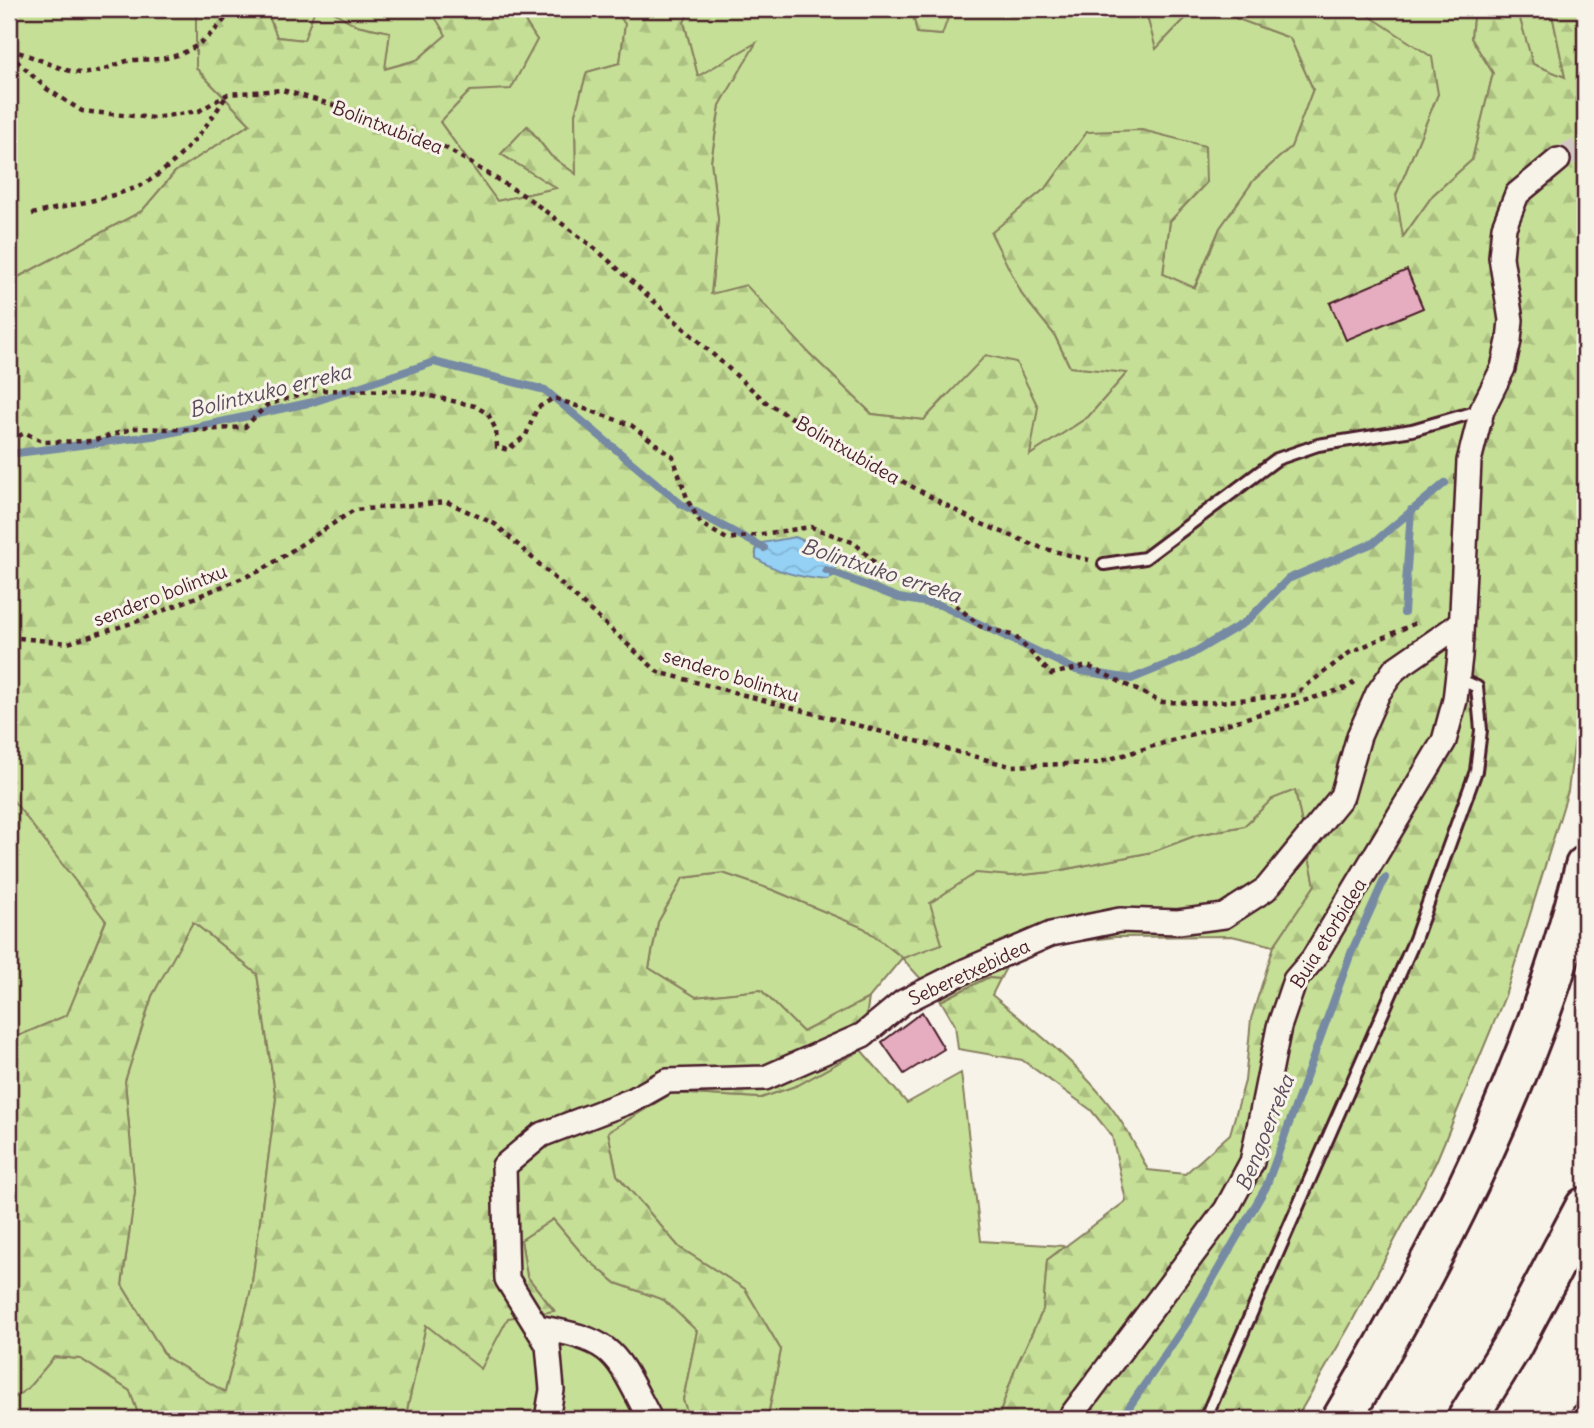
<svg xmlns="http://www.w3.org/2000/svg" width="1594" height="1428" font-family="Delius,sans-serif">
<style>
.green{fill:#c5df96;stroke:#887f60;stroke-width:2}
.forest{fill:url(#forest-firs);stroke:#887f60;stroke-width:2;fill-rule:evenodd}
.water{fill:url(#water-waves);stroke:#768aa4;stroke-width:2}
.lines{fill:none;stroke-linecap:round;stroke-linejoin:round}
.stream{stroke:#768aa4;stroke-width:8}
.building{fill:#e5adbf;stroke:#4a1f2b;stroke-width:2}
.minor-tunnel{stroke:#d4c9c2;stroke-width:23;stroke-dasharray:23 11;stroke-linecap:butt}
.service-casing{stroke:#4a1f2b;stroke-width:16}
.minor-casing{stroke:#4a1f2b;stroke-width:28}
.tertiary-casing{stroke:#4a1f2b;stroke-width:33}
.motorway-casing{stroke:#4a1f2b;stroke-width:44}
.path{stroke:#4a1f2b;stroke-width:4.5;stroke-dasharray:5 5;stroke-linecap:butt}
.service{stroke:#f7f3e8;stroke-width:10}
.minor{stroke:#f7f3e8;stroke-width:23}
.tertiary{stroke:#f7f3e8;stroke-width:28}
.motorway{stroke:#f7f3e8;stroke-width:38}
.labels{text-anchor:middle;stroke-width:6;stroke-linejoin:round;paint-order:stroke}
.street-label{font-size:19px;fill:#4a1f2b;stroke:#f7f3e8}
.water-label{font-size:21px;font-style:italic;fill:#5c4c5e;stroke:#f7f3e8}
</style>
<defs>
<pattern id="forest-firs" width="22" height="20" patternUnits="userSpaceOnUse" patternTransform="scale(1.75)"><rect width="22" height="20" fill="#c5df96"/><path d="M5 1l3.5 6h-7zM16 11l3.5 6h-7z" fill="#abbf81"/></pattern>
<pattern id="water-waves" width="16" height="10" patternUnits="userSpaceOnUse" patternTransform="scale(1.75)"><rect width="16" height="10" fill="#94d1f5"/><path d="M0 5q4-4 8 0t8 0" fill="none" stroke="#81b3d2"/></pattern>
</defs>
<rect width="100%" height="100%" fill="#f7f3e8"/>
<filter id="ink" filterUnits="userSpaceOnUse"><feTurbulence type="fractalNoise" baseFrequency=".0143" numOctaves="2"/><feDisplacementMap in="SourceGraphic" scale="14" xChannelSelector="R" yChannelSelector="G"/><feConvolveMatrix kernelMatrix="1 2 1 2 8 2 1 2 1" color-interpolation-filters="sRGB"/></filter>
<g filter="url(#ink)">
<path class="green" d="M 9,9 L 196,9 L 196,68 L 250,124 L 175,172 L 142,211 L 9,282 Z
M 266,9 L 315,9 L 305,40 L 277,37 Z
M 328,9 L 430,9 L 447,35 L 417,60 L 384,69 L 390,32 L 356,25 Z
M 517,9 L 615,9 L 625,24 L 620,63 L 587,72 L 575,114 L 576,175 L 551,156 L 528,126 L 501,154 L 557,188 L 497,201 L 440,122 L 470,91 L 537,40 Z
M 690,9 L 912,9 L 917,33 L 941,35 L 951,9 L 1145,9 L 1156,48 L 1190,14 L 1188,9 L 1228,9 L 1235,18 L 1290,38 L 1313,89 L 1291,147 L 1254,180 L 1220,228 L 1194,288 L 1163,274 L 1170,221 L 1206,183 L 1087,132 L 1047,187 L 992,233 L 1023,296 L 1054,334 L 1070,367 L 1128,372 L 1088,417 L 1030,455 L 947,395 L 924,420 L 872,414 L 810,354 L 711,295 L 718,219 L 711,161 L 720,105 L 755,44 L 698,77 L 684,22 Z
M 1359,9 L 1474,9 L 1471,38 L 1493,73 L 1472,160 L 1433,195 L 1402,238 L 1396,195 L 1438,94 Z
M 1517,9 L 1551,9 L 1565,77 L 1533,65 Z
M 1295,790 L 1315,885 L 1274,946 L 1232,936 L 1115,937 L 1058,944 L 1009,962 L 1000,979 L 987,978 L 941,1001 L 902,958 L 869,998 L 803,1032 L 761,990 L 696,997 L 649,968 L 658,922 L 683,878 L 723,873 L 773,890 L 864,928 L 903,958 L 930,903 L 976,872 L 1012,876 L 1052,872 L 1152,852 L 1197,835 L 1244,826 L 1272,799 Z
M 9,795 L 106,920 L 67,1016 L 9,1040 Z
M 192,921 L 257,974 L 276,1099 L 251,1290 L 225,1392 L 166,1357 L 122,1285 L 135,1192 L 125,1081 L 152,996 Z
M 861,1050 L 907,1103 L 961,1073 L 981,1241 L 1065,1246 L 1047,1260 L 1043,1310 L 1015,1369 L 998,1419 L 776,1419 L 768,1416 L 781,1350 L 745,1289 L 679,1247 L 617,1175 L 608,1132 L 672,1093 L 761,1098 L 798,1085 Z
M 553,1219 L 585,1257 L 616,1283 L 664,1300 L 697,1331 L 683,1400 L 690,1419 L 405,1419 L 426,1325 L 554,1310 L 527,1276 L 521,1240 Z
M 54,1357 L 81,1359 L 130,1391 L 140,1419 L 9,1419 L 9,1401 L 28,1388 Z"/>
<path class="forest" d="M 196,9 L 266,9 L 277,37 L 304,40 L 315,9 L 328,9 L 356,25 L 390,32 L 385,69 L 417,60 L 446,35 L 430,9 L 517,9 L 537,40 L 511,89 L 470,91 L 440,122 L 497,201 L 556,188 L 501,154 L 527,126 L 551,156 L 576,174 L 575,114 L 587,72 L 620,63 L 625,24 L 615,9 L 690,9 L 684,22 L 698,76 L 756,43 L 720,105 L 711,161 L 718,219 L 711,294 L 746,285 L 810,354 L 872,414 L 924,420 L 986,355 L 1016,362 L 1038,407 L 1030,455 L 1088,417 L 1127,373 L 1070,367 L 1054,334 L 1023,296 L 991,233 L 1047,187 L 1087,132 L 1142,130 L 1205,146 L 1206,183 L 1170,221 L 1163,274 L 1195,288 L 1220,228 L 1254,180 L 1291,147 L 1313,89 L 1290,38 L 1235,18 L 1228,9 L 1359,9 L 1432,57 L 1438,94 L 1396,195 L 1403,237 L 1433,195 L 1472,160 L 1493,73 L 1471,38 L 1474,9 L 1517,9 L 1533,64 L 1565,77 L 1551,9 L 1578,9 L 1585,100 L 1585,663 L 1568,791 L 1505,996 L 1436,1162 L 1349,1327 L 1296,1419 L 998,1419 L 1015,1369 L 1043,1310 L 1047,1260 L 1126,1201 L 1112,1136 L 1091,1110 L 1022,1060 L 958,1049 L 955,1025 L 941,1001 L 987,978 L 1000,979 L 992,995 C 1038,1033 1090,1073 1122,1123 C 1132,1138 1140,1155 1148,1170 L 1185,1174 L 1230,1134 L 1245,1081 L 1251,1019 L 1274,946 L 1315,885 L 1295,790 L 1272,799 L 1244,826 L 1197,835 L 1152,852 L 1052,872 L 1012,876 L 976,873 L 930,903 L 942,944 L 903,958 L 864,928 L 773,890 L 723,873 L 683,878 L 658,922 L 649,968 L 696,997 L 761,990 L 803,1032 L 869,998 L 861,1050 L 798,1085 L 761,1098 L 672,1093 L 608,1132 L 617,1175 L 679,1247 L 745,1289 L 781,1350 L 768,1415 L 776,1419 L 690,1419 L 683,1400 L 697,1331 L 664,1300 L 616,1283 L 585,1257 L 553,1219 L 521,1240 L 527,1276 L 554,1311 L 508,1318 L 481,1369 L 426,1325 L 405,1419 L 140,1419 L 130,1391 L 81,1359 L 54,1357 L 28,1388 L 9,1401 L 9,1040 L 67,1015 L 106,921 L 9,795 L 9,282 L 142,211 L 175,172 L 250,124 L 196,68 ZM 193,922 L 257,974 L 276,1099 L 251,1290 L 225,1392 L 166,1357 L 122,1285 L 135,1192 L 125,1081 L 152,996 Z
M 912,9 L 951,9 L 942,35 L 917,33 Z
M 1145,9 L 1188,9 L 1190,13 L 1156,49 Z"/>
<path class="water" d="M 795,537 L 820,547 L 836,562 L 836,573 L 828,580 C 802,578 777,573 756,558 L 756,544 Z"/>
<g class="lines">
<path class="stream" d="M 9,454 L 160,435 L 313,402 L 434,362 L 545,390 L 681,504 L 764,548
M 826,570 L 899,598 L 940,605 L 1076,670 L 1131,679 L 1188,656 L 1247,621 L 1288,579 L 1373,543 L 1445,483
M 1404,613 L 1411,510
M 1121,1419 L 1190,1318 L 1266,1187 L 1351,953 L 1385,878"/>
</g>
<path class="building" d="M 1407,270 L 1423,308 L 1346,340 L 1330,303 Z
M 922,1012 L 944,1049 L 904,1074 L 882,1042 Z"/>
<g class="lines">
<path class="minor-tunnel" d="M 1558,160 L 1585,144"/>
<g class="service-casing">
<path id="service" d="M 1104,564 L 1145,558 L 1277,459 L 1318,445 L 1412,430 L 1482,410
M 1205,1419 L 1415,939 L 1476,771 L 1481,730 L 1477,687 L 1457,678"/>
</g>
<g class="minor-casing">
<path id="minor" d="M 537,1327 C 617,1341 614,1351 650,1419
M 547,1419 L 552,1390 L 548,1345 L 507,1279 L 504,1166 L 541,1135 L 633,1100 L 667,1081 L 765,1078 L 863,1035 L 903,1002 L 967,970 L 1051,934 L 1120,920 L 1178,922 L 1224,916 L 1266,889 L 1342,796 L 1359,736 L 1378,693 L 1395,669 L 1460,624
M 1069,1419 L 1226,1210 L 1252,1162 L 1279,1027 L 1295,980 L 1313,959 L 1444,741 L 1455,700 L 1460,656 L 1469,461 L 1482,410 L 1503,368 L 1509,341 L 1511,320 L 1501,257 L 1504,227 L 1517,194 L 1558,160"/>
</g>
<g class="tertiary-casing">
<path id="tertiary" d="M 1585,1419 L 1585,1418"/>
</g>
<g class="motorway-casing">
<path id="motorway" d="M 1342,1419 C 1444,1247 1537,1062 1585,866
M 1467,1419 L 1512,1346 L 1585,1207"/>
</g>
<path class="path" d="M 9,50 C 34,55 55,69 80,73 C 95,75 113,65 127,61 C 141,58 156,61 170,57 C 196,52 218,29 233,9
M 9,54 L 47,89 L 82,111 L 153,118 L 199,111 L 228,94 L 282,90 L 347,109 L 444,147 L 528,198 L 597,250 L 767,403 L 847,451 L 977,522 L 1042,548 L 1089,560
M 32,214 C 60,207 125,196 147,182 C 181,161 206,128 227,95
M 9,440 L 25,433 L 44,442 L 92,441 L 135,428 L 204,430 L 245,427 L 267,405 L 315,390 L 408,391 L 475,406 L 488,414 L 496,430 L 497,447 L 508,450 L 526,435 L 537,408 L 554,398 L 631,425 L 673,457 L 688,501 L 701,524 L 727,539 L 811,527 L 855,543 L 894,582 L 942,593 L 980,626 L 1015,636 L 1051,674 L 1088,666 L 1161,702 L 1206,703 L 1294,695 L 1349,653 L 1418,622
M 9,637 L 68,643 L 138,621 L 262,570 L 354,510 L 447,502 L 495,524 L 658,672 L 1010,766 L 1097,763 L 1346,688 L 1358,680"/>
<use href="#service" class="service"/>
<use href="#minor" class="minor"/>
<use href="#tertiary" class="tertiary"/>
<use href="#motorway" class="motorway"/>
</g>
</g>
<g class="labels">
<g class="street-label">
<text transform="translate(388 127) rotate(21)" y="7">Bolintxubidea</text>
<text transform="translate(848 450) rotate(30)" y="7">Bolintxubidea</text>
<text transform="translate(160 595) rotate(-21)" y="7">sendero bolintxu</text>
<text transform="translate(731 675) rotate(17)" y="7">sendero bolintxu</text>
<text transform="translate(1328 933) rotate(-58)" y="7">Buia etorbidea</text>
<text transform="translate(969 972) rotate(-25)" y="7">Seberetxebidea</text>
</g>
<g class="water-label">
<text transform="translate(270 391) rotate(-14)" y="7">Bolintxuko erreka</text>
<text transform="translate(881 571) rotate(18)" y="7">Bolintxuko erreka</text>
<text transform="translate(1265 1133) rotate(-68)" y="7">Bengoerreka</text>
</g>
</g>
<rect width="1594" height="1428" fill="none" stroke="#f7f3e8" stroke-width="35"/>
<rect x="18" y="18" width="1559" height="1393" fill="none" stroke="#4a1f2b" stroke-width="2.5" filter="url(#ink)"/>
</svg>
